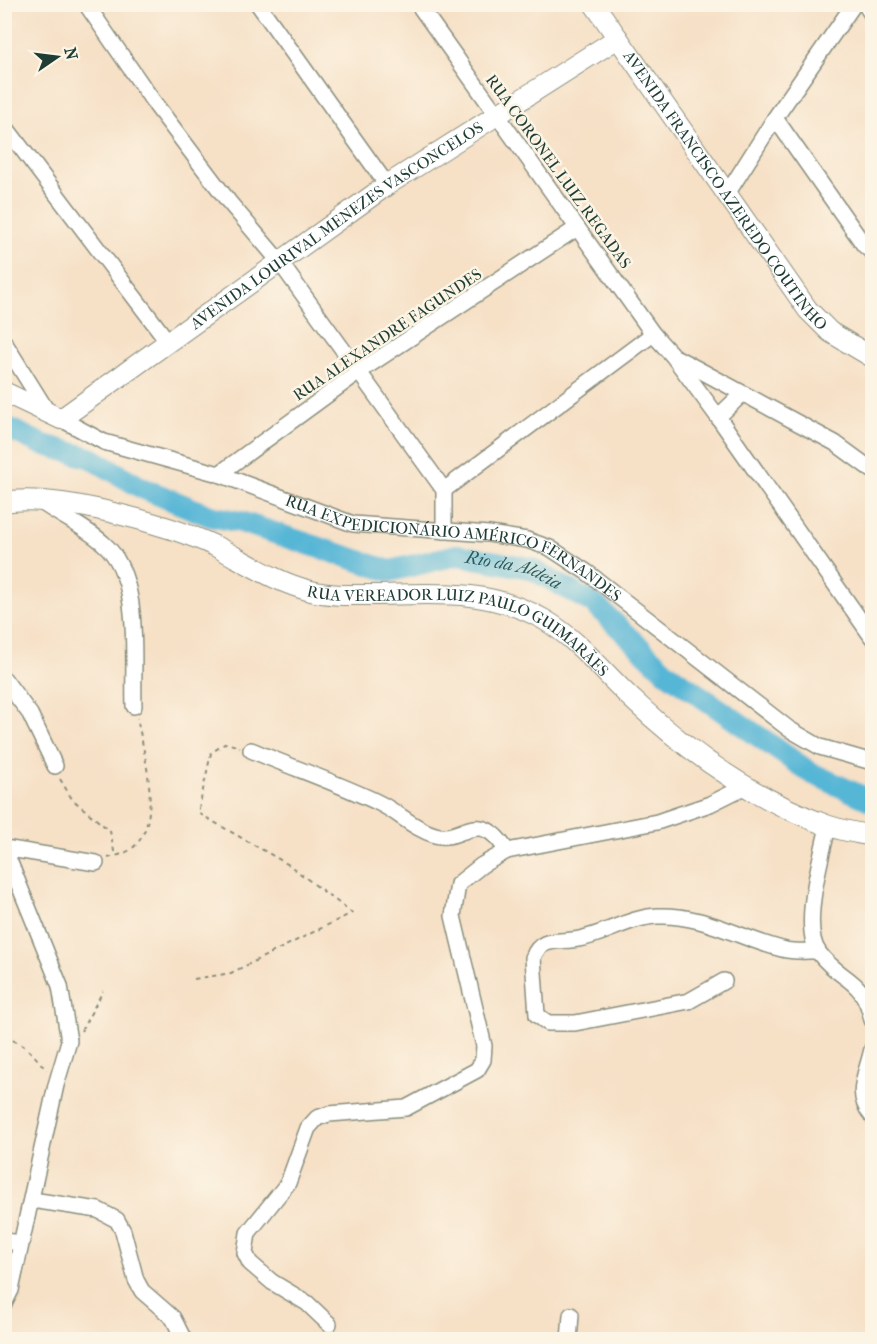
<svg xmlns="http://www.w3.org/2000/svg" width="877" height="1344" font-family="'IM FELL French Canon',serif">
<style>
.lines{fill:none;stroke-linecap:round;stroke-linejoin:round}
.river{stroke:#57b6d6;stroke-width:22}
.street-casing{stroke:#8a8e7d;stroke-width:18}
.secondary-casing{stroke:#8a8e7d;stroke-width:22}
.path{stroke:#8a8e7d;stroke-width:2;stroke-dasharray:4.5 4.5;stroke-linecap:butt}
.street{stroke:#fff;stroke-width:15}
.secondary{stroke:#fff;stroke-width:20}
.labels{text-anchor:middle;stroke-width:5;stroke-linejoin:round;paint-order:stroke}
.street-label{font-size:16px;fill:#1f3d34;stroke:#fcf5e5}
.water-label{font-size:18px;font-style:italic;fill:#2d5b5c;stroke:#fcf5e5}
</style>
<rect width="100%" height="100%" fill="#fcf5e5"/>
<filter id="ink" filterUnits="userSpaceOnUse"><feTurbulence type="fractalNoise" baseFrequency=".0167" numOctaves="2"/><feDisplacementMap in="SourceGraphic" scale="12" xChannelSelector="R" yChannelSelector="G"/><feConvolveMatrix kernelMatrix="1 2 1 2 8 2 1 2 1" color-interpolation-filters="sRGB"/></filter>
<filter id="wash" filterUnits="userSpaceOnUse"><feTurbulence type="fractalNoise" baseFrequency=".008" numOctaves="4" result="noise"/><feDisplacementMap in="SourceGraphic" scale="24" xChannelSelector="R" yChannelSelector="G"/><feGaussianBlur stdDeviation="1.35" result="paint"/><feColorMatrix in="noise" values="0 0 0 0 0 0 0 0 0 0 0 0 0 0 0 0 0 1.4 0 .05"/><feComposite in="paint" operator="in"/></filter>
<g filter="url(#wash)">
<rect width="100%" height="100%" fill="#f6e0c6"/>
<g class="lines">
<path class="river" id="s1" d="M 4,426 L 41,444 L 91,458 L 142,488 L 210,516 L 241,522 L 390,571 L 457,555 L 530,568 L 593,603 L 666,672 L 811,773 L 872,801"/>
</g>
</g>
<g filter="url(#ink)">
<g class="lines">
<g class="street-casing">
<g id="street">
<path d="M 86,4 L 155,104 L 229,202 L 279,261 L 444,490 L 444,531"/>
<path d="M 258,4 L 387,185"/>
<path d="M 418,4 L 653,334 L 673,356 L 718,417 L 872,637"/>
<path d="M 854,4 L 775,118 L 864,245 L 872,252"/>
<path d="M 865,4 L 872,15"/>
<path d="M 4,125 L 169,343"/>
<path d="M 727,194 L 775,118"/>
<path d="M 4,342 L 47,411"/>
<path d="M 677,358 L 835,443 L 872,470"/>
<path d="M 718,417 L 742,394"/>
<path id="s2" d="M 61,419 L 104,442 L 219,474 L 353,524 L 489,534 L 527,540 L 550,548 L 588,573 L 789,729 L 820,747 L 872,762"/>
<path d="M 219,474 L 360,371 L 577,228"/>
<path d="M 444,490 L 653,334"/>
<path d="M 41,502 C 61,516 85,527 103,543 C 143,577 132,659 134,706"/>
<path d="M 4,679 L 30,714 L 55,766"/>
<path d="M 251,750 C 293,768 338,783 379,803 C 398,812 414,829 435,835 C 463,843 478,805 507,851"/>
<path d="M 828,826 C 822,856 800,927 819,953 C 842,983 863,976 872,1020"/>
<path d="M 4,848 L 60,986 L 69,1041 L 56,1085 L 11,1290 L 4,1304"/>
<path d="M 4,848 L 96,863"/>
<path d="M 724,981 L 689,1001 L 575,1023 L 548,1023 L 537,1015 L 533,958 C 540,936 560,943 579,939 C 606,934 630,917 658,916 C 704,914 742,940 786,950 C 796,952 807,951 818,951"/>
<path d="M 872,1049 C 867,1074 853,1093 872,1116"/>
<path d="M 32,1200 L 98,1210 L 117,1220 L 123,1231 L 136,1280 L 142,1291 L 173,1318 L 184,1340"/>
<path d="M 4,1241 L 21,1243"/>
<path d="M 329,1324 L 307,1303 L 272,1282 L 250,1263 L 245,1253 L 248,1233 L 288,1183 L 308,1128 L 317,1118 L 329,1114 L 406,1108 L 477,1070 L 483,1060 L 484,1046 L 453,916 L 458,884 L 482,865 L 507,851 L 657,822 L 710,804 L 746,786"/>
<path d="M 569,1340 L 571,1315"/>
</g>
</g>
<g class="secondary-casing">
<g id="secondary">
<path id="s3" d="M 594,4 L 808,310 L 830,332 L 872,357"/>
<path id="s4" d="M 4,392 L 61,419 L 387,185 L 618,38"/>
<path id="s5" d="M 4,502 C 55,493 169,524 215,546 C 246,562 277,583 311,591 C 332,596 353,595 374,595 C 436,594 487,588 543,619 C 578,639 603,672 632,699 C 688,752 753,798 826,825 C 840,830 857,833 872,836"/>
</g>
</g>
<path class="path" d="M 60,779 L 72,799 L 110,831 L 115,856
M 108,858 C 115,856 124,854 130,850 C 165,825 144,753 137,718
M 194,979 L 231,973 L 352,913 L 289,865 L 198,813 L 211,753 L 226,743 L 240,747
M 81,1031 L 103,991
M 4,1039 C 21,1038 37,1058 46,1070"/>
<use href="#street" class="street"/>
<use href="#secondary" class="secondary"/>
</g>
</g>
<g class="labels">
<g class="street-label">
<text transform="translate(559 171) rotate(54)" y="6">RUA CORONEL LUIZ REGADAS</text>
<text dy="6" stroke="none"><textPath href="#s3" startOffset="228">AVENIDA FRANCISCO AZEREDO COUTINHO</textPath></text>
<text dy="6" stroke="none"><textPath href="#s4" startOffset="400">AVENIDA LOURIVAL MENEZES VASCONCELOS</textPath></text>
<text transform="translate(387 334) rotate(-34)" y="6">RUA ALEXANDRE FAGUNDES</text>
<text dy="6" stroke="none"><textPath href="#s2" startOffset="418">RUA EXPEDICIONÁRIO AMÉRICO FERNANDES</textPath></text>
<text dy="6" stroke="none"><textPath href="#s5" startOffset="482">RUA VEREADOR LUIZ PAULO GUIMARÃES</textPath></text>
</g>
<g class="water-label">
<text dy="6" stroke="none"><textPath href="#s1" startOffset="542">Rio da Aldeia</textPath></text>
</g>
</g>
<rect width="877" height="1344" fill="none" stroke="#fcf5e5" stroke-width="24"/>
<g transform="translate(57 57) rotate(76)" stroke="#fcf5e5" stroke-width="4.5" paint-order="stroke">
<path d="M0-4.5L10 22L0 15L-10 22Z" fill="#1f3d34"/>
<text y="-9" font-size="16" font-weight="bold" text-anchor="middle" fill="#1f3d34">N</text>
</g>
</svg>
